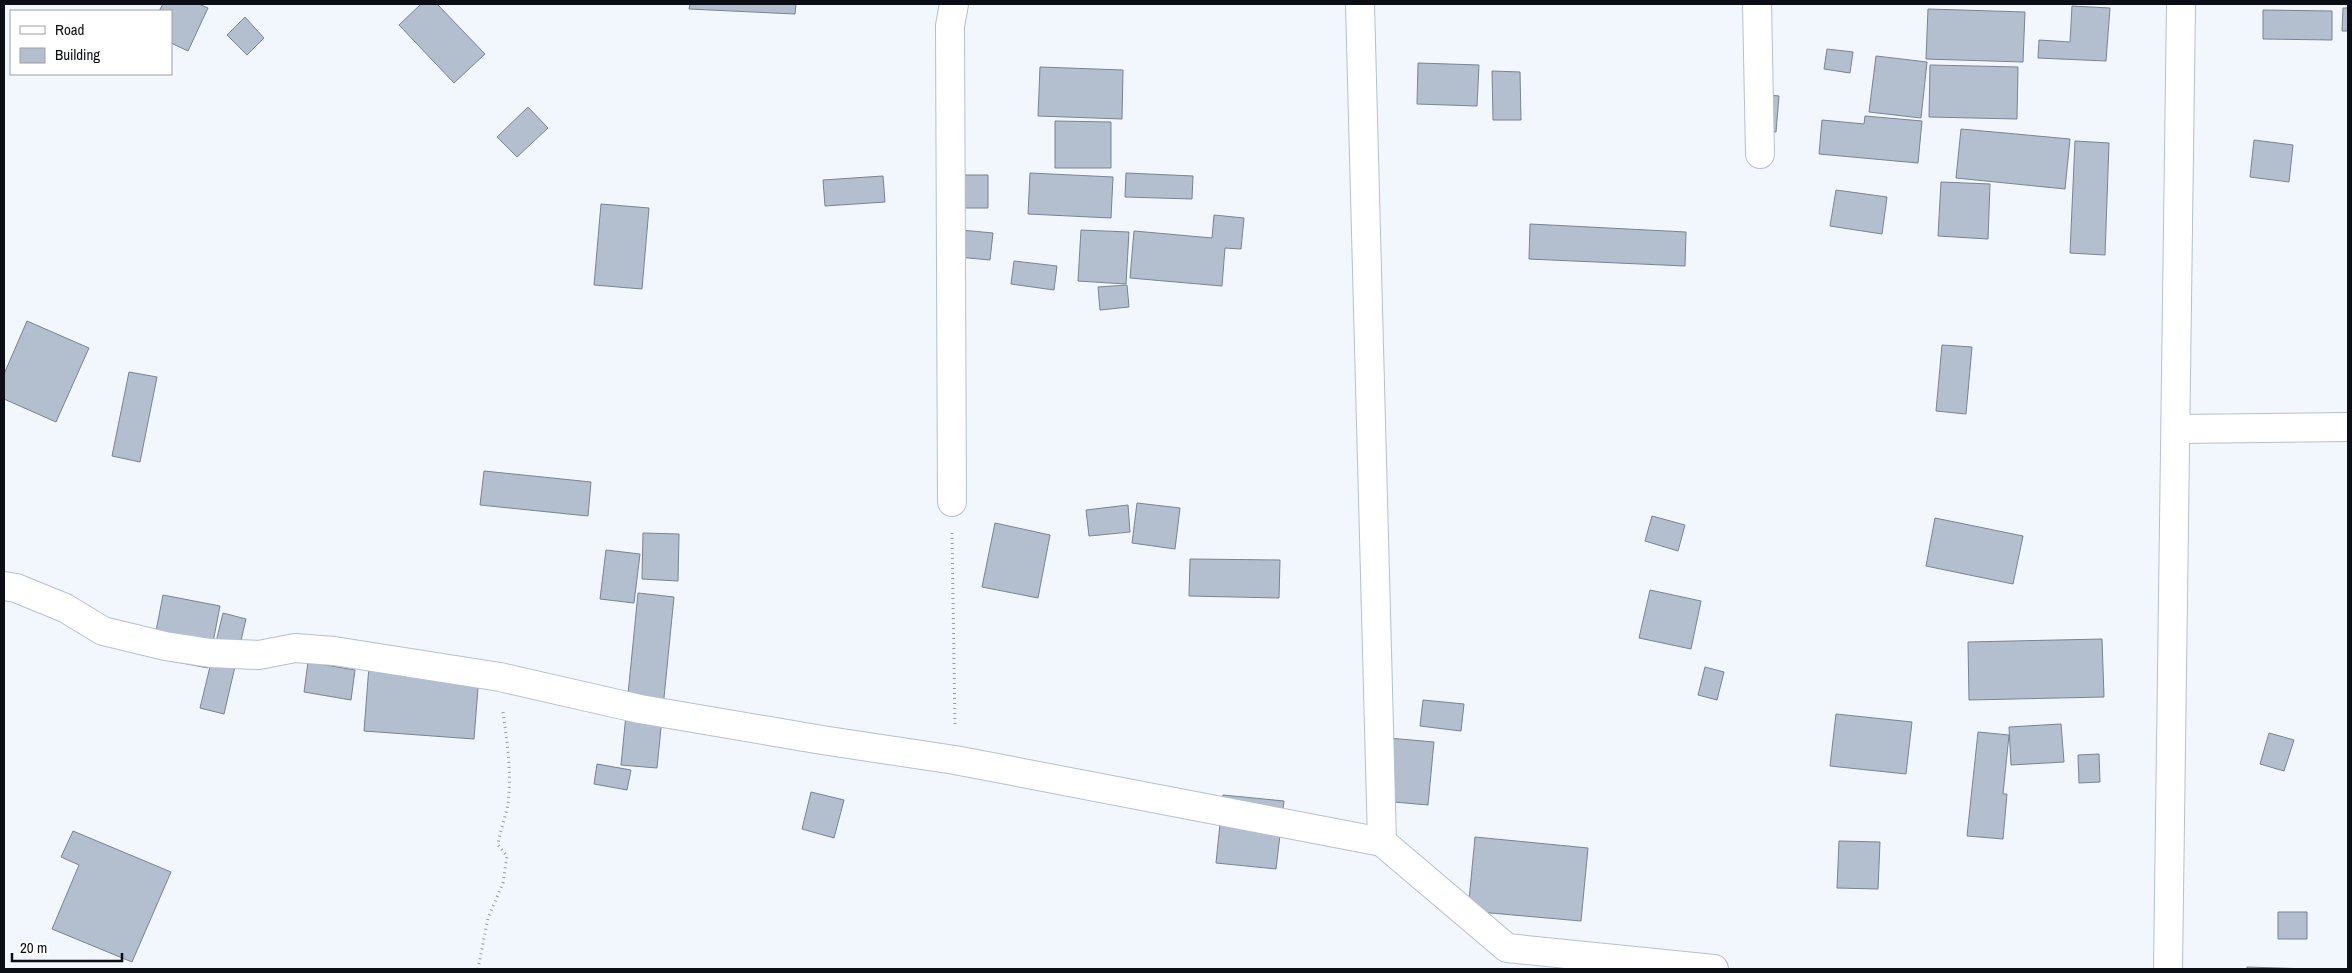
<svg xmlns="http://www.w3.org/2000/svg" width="2352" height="973" font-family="'Archivo Narrow',sans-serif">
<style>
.building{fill:#b3becf;stroke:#798393}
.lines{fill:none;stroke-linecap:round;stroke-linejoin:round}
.minor-casing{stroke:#b4c0d0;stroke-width:30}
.path{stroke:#979ba2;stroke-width:3;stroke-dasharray:1 4;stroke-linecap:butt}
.minor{stroke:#fff;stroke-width:28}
</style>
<rect width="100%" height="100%" fill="#f2f6fd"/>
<path class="building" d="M 163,4 L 199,4 L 208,8 L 188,51 L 171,43 L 171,11 L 159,11 Z
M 421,4 L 437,4 L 485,54 L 454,83 L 399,25 Z
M 690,4 L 796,4 L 795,14 L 689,9 Z
M 2072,6 L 2110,8 L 2106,61 L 2038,58 L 2039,40 L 2070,42 Z
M 2343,8 L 2348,8 L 2348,31 L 2342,31 Z
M 1928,9 L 2025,12 L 2023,62 L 1926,59 Z
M 2263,10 L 2332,11 L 2332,40 L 2263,39 Z
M 245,17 L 264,38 L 247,55 L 227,35 Z
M 1827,49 L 1853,52 L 1850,73 L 1824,69 Z
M 1876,56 L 1927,62 L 1921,118 L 1869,112 Z
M 1418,63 L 1479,65 L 1477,106 L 1417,104 Z
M 1930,65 L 2018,67 L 2017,119 L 1929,117 Z
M 1040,67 L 1123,70 L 1122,119 L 1038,116 Z
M 1492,71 L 1520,72 L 1521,120 L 1493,120 Z
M 1758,94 L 1779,96 L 1776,132 L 1755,130 Z
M 528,107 L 548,128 L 517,157 L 497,137 Z
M 1865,116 L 1922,121 L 1918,163 L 1819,154 L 1822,120 L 1864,124 Z
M 1055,121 L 1111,122 L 1111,168 L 1055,168 Z
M 1961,129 L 2070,139 L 2065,189 L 1956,178 Z
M 2254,140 L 2293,145 L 2289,182 L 2250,177 Z
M 2075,141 L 2109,143 L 2105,255 L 2070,253 Z
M 1030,173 L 1113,177 L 1111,218 L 1028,214 Z
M 1126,173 L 1193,176 L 1192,199 L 1125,197 Z
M 958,175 L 988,175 L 988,208 L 958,208 Z
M 883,176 L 885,202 L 825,206 L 823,180 Z
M 1941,182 L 1990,184 L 1988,239 L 1938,236 Z
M 1836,190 L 1887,197 L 1882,234 L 1830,226 Z
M 601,204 L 649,208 L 642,289 L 594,285 Z
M 1214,215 L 1244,218 L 1241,249 L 1225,248 L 1222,286 L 1130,278 L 1134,231 L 1212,238 Z
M 1530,224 L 1686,232 L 1685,266 L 1529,259 Z
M 961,230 L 993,233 L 990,260 L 958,257 Z
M 1081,230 L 1129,232 L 1126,284 L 1078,281 Z
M 1014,261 L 1057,266 L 1054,290 L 1011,284 Z
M 1127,285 L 1129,307 L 1100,310 L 1098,287 Z
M 27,321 L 89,348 L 56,422 L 4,399 L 4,374 Z
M 1942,345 L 1972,347 L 1966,414 L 1936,411 Z
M 129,372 L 157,377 L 140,462 L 112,456 Z
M 484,471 L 591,482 L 588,516 L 480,505 Z
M 1137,503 L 1180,508 L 1175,549 L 1132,543 Z
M 1128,505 L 1130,532 L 1089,536 L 1086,510 Z
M 1652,516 L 1685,525 L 1678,551 L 1645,541 Z
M 1935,518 L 2023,536 L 2013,584 L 1926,566 Z
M 995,523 L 1050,535 L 1038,598 L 982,587 Z
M 643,533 L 679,534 L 678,581 L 642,579 Z
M 606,550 L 640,554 L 634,603 L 600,599 Z
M 1190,559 L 1280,560 L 1279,598 L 1189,596 Z
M 1650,590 L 1701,601 L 1691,649 L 1639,638 Z
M 638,593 L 674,597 L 657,768 L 621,765 Z
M 163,595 L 220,606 L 208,668 L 151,657 Z
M 223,613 L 246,619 L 224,714 L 200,708 Z
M 2102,639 L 2104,697 L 1969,700 L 1968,642 Z
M 308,662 L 355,670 L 351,700 L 304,692 Z
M 369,666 L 479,675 L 474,739 L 364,731 Z
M 1705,667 L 1724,672 L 1717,700 L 1698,695 Z
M 1423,700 L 1464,704 L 1461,731 L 1420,726 Z
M 1836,714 L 1912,722 L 1906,774 L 1830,766 Z
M 2061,724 L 2064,762 L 2011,765 L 2009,727 Z
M 1978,732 L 2009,735 L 2003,794 L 2007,794 L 2003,839 L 1967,836 Z
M 2269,733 L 2294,740 L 2284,771 L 2260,764 Z
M 1377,737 L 1434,742 L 1428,805 L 1371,800 Z
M 2099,754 L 2100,782 L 2079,783 L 2078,755 Z
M 597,764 L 631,770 L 627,790 L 594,784 Z
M 811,792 L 844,800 L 834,838 L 802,829 Z
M 1223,795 L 1284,801 L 1276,869 L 1216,863 Z
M 73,831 L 171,872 L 132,962 L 52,929 L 79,865 L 61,857 Z
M 1475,837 L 1588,848 L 1581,921 L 1468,911 Z
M 1839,841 L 1880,842 L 1878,889 L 1837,888 Z
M 2278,912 L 2307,912 L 2307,939 L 2278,939 Z
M 2247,967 L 2311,969 L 2247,969 Z"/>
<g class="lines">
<g class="minor-casing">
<path id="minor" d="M 1360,4 L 1382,842
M 1757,4 L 1760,154
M 2176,429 L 2348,427
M 952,502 L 950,26 L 954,4
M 4,586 L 16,588 L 65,608 L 103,631 L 165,646 L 210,653 L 259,655 L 295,648 L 334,651 L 500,677 L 640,709 L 822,740 L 955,760 L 1382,842 L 1507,948 L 1714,969
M 2168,969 L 2181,4"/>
</g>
<path class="path" d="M 952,533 L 955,727
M 478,969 L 488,918 L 503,883 L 507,856 L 498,845 C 500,830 506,817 508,803 C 512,773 507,742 503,712"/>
<use href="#minor" class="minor"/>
</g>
<rect width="2352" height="973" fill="none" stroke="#0b0f15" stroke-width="10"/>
<rect x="10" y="10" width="162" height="65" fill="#ffffff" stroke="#9d9fa1"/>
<rect x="20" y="26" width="25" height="8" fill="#ffffff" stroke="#9d9fa1"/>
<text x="55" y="35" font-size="15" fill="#0b0f15">Road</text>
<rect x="20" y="48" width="25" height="15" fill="#b3becf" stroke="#9d9fa1"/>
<text x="55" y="60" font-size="15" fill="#0b0f15">Building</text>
<path d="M12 953v8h110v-8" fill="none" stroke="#0b0f15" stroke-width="2.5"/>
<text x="20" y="953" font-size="15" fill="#0b0f15" stroke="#ffffff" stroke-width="4" paint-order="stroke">20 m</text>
</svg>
